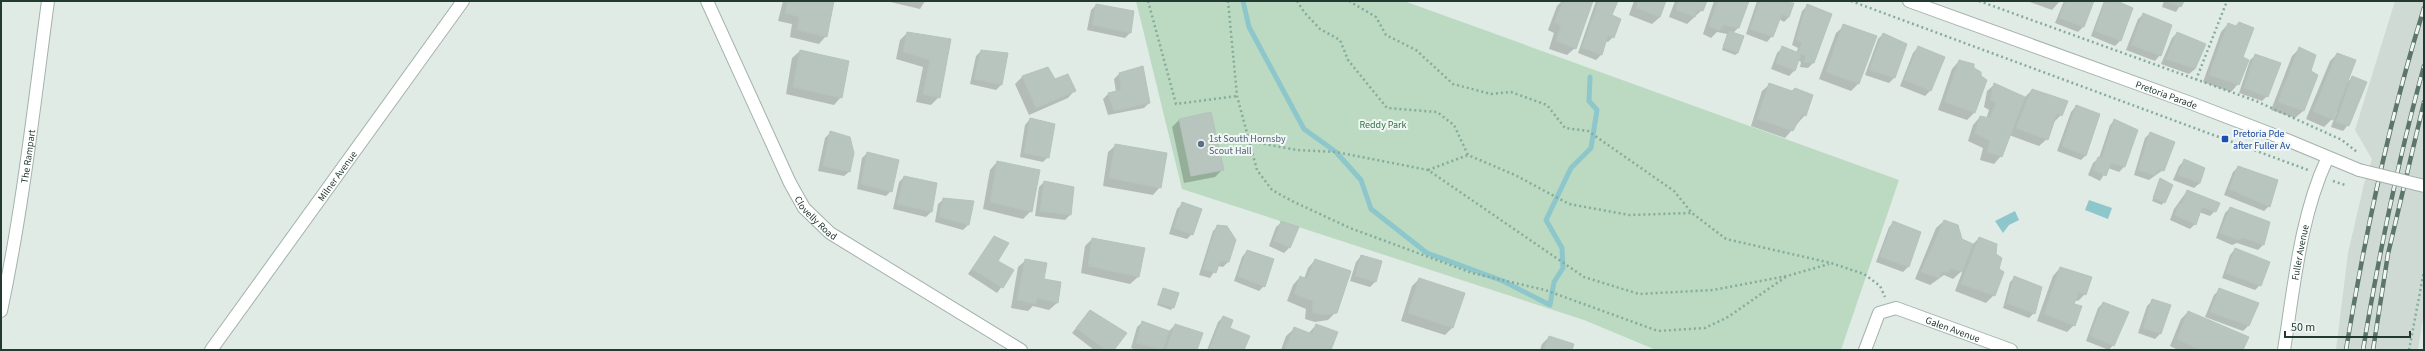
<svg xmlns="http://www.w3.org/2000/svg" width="2425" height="351" font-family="'Source Sans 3',sans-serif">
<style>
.built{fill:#cfdad4}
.green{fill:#bbdac1}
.water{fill:#8dc7cc}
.shadow{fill:#0003}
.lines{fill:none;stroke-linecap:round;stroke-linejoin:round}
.stream{stroke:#8dc7cc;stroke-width:5}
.building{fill:#b7c5be;stroke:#b4c4bc}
.street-casing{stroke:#a4b2ac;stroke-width:14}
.path{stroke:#84ac9c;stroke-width:2.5;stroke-dasharray:2 3;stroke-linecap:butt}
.street{stroke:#fff;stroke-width:12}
.rail-casing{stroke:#5d766d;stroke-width:4.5}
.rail{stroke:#f1f7f4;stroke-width:3;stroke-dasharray:9;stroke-linecap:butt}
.street-bridge-casing{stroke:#a4b2ac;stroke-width:14;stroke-linecap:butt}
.street-bridge{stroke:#fff;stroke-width:12}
.transit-dot{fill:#1a4fb4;stroke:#f1f7f4;stroke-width:1.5}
.service-dot{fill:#5c6f8a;stroke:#f1f7f4;stroke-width:1.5}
.labels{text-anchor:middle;stroke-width:4;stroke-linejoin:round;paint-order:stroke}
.street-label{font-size:10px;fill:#233a32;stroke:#f1f7f4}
.park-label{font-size:10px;fill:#306e43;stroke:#f1f7f4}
.transit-label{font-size:10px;fill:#164399;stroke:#f1f7f4;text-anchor:start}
.service-label{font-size:10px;fill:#4e5e75;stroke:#f1f7f4;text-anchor:start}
</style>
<rect width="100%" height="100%" fill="#e1ebe6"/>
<path class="built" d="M 2395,1 L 2424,1 L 2424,312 L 2418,350 L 2336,350 L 2348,253 L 2364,184 L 2372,159 L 2355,130 Z"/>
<path class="green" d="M 1136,1 L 1404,1 L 1899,180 L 1841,350 L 1656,350 L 1584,320 L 1182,189 Z"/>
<path class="water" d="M 2089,200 L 2112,208 L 2108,219 L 2085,210 Z
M 2015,211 L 2019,220 L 2009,225 L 2003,233 L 1995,221 Z"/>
<path class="shadow" d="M 783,1 L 833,1 L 826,36 L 819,44 L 790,37 L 792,24 L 778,21 Z
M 886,1 L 925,1 L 920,9 Z
M 1562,1 L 1592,1 L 1575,48 L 1567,55 L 1549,49 L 1554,33 L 1548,30 L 1557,6 Z
M 1596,1 L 1614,1 L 1611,16 L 1613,37 L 1608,42 L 1605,41 L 1601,55 L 1596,60 L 1578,53 Z
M 1634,1 L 1665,1 L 1660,17 L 1652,24 L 1629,15 Z
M 1675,1 L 1706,1 L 1702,10 L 1687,24 L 1669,17 Z
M 1714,1 L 1748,1 L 1738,28 L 1733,33 L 1738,53 L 1735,55 L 1722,50 L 1727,34 L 1717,32 L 1711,38 L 1703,34 Z
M 1757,1 L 1787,1 L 1793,4 L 1789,17 L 1784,22 L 1779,19 L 1772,36 L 1767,42 L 1746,34 Z
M 2027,1 L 2060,1 L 2052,10 Z
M 2064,1 L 2093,1 L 2083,27 L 2078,32 L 2055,23 Z
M 2104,1 L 2114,1 L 2120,41 L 2115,46 L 2091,36 Z
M 2164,1 L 2183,1 L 2176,12 L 2162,7 Z
M 1096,5 L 1133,12 L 1130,33 L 1125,38 L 1087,30 L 1091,10 Z
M 1807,6 L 1813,63 L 1808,68 L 1800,67 L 1801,62 L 1798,60 L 1794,71 L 1789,76 L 1771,69 L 1777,53 L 1782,48 L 1796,53 L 1798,48 L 1792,45 L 1802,11 Z
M 2144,14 L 2160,55 L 2155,61 L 2126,50 L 2138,19 Z
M 2228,24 L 2238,84 L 2231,92 L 2203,82 L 2221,32 Z
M 1844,26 L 1875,37 L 1858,84 L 1851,91 L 1819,79 L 1836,33 Z
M 907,33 L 950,40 L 939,97 L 931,105 L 916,102 L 923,67 L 896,59 L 900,40 Z
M 2177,33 L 2195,69 L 2189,74 L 2161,64 L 2172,38 Z
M 1883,34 L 1906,44 L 1894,78 L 1889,83 L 1865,75 L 1878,39 Z
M 1918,47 L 1944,57 L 1930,91 L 1925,96 L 1900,86 L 1913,53 Z
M 2299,49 L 2310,72 L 2303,111 L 2295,118 L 2271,110 L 2292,56 Z
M 800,51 L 841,97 L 834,105 L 786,94 L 792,58 Z
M 981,51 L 1001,85 L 996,90 L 970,84 L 976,56 Z
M 2337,54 L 2346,84 L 2352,77 L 2348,125 L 2343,131 L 2331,127 L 2337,111 L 2335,111 L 2332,119 L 2324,127 L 2306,119 L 2330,61 Z
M 2256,55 L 2267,96 L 2262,101 L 2239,93 L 2250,60 Z
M 1959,61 L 1973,68 L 1986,80 L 1974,113 L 1967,120 L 1938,110 L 1952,69 Z
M 1047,68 L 1054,80 L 1075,90 L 1068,98 L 1029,115 L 1015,84 L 1022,77 Z
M 1119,74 L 1149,103 L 1144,108 L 1108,115 L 1103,99 L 1108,94 L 1116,92 L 1114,79 Z
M 1770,84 L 1805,115 L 1785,138 L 1751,126 L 1762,91 Z
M 1995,84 L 2025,97 L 2032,90 L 2061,115 L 2054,122 L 2047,139 L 2039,146 L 2009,135 L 2001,156 L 1994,164 L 1980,160 L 1983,148 L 1968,141 L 1973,125 L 1980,117 L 1986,119 L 1989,110 L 1984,107 L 1987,91 Z
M 2076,106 L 2086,155 L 2081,160 L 2057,151 L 2071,112 Z
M 1030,119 L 1048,157 L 1043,162 L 1020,157 L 1025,125 Z
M 1179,120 L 1223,169 L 1215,177 L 1184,183 L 1172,127 Z
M 2115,120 L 2137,130 L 2124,167 L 2119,172 L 2108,168 L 2100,181 L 2088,175 L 2093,163 L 2099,158 L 2110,125 Z
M 830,133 L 850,171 L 844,176 L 818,171 L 825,138 Z
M 2150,133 L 2163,170 L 2149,180 L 2134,175 L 2145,138 Z
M 1116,145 L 1160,187 L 1153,195 L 1103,186 L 1108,152 Z
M 867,153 L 891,191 L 886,196 L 857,189 L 862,158 Z
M 2184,161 L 2204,169 L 2200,183 L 2194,188 L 2173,180 L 2179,166 Z
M 997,162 L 1031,211 L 1023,219 L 983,209 L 990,170 Z
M 2238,167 L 2269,206 L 2264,211 L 2224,195 L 2233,172 Z
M 904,177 L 936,183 L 931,212 L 926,217 L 893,209 L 899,182 Z
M 2161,180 L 2172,186 L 2162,205 L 2152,201 Z
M 1044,182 L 1070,215 L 1065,220 L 1035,216 L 1039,187 Z
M 2187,191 L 2215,211 L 2210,216 L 2199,212 L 2195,224 L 2190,229 L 2170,220 L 2174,209 Z
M 944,199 L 968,225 L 963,230 L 935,222 L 938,204 Z
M 1182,204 L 1192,234 L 1187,239 L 1169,234 L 1177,209 Z
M 2230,208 L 2263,245 L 2258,250 L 2237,243 L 2232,245 L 2216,238 L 2225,213 Z
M 1944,221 L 1962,240 L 1972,245 L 1979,238 L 1994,295 L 1986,303 L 1955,291 L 1963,270 L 1953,279 L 1944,275 L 1930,285 L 1915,279 L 1936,228 Z
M 1282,222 L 1298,227 L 1289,248 L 1284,253 L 1269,246 L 1276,227 Z
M 1894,222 L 1920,233 L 1908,267 L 1903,272 L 1876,262 L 1889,227 Z
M 1218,226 L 1228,262 L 1223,267 L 1218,266 L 1210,278 L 1199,275 L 1213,231 Z
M 994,237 L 997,261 L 1013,271 L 997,293 L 968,274 Z
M 1092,239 L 1143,249 L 1138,277 L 1130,284 L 1081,273 L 1085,246 Z
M 2235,249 L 2260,285 L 2255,290 L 2222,278 L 2230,255 Z
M 1247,251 L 1264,286 L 1259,291 L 1234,281 L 1242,257 Z
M 1361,256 L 1381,262 L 1375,282 L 1370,287 L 1350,281 L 1356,262 Z
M 1026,260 L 1043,279 L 1060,283 L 1057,303 L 1049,310 L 1033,306 L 1028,311 L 1011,308 L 1018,267 Z
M 1315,260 L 1336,312 L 1328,320 L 1315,322 L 1305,319 L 1306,309 L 1287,301 L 1293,285 L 1300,277 L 1304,279 L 1308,268 Z
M 2060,268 L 2085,294 L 2078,301 L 2075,300 L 2074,325 L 2067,332 L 2037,321 L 2053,276 Z
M 2015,277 L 2034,313 L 2029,318 L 2003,308 L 2010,282 Z
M 1419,279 L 1452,328 L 1445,335 L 1401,321 L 1412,286 Z
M 1163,289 L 1173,307 L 1171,310 L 1157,305 Z
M 2219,290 L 2257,304 L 2248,326 L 2243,331 L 2205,317 L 2214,295 Z
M 2152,301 L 2170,306 L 2160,334 L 2155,339 L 2138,333 L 2147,306 Z
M 2103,303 L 2113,345 L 2109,350 L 2086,341 L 2098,308 Z
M 1090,311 L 1113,350 L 1094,350 L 1072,333 Z
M 2188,312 L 2242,350 L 2178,350 L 2170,346 L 2181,319 Z
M 1223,317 L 1228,329 L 1243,350 L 1207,350 L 1218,322 Z
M 1143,322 L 1168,332 L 1175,325 L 1196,350 L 1137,350 L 1131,348 L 1137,327 Z
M 1316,325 L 1330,350 L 1281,350 L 1286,336 L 1294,329 L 1308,334 Z
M 1549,337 L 1571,350 L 1540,350 L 1542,344 Z"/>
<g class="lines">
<path class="stream" d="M 1243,1 L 1249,27 L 1304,129 L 1336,152 L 1361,180 L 1371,209 L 1427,253 L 1503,281 L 1550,305 L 1554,282 L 1563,268 L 1562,248 L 1546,220 L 1571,168 L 1591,148 L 1597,110 L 1589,101 L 1590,77"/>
</g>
<path class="building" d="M 788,1 L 834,1 L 827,37 L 797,30 L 799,17 L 785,13 Z
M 1563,1 L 1593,1 L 1576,49 L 1556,41 L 1561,25 L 1554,23 Z
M 1599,1 L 1618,1 L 1612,15 L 1621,19 L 1614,38 L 1608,35 L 1602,55 L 1582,48 Z
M 1638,1 L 1666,1 L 1660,17 L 1636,8 Z
M 1679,1 L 1707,1 L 1703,11 L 1697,10 L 1695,17 L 1676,10 Z
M 1718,1 L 1749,1 L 1739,28 L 1723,25 L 1719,31 L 1709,26 Z
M 1760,1 L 1794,3 L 1789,17 L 1782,14 L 1773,37 L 1750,29 Z
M 2066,1 L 2094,1 L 2084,27 L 2059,18 Z
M 2105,1 L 2117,1 L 2133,8 L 2121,41 L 2095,31 Z
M 2166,1 L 2184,1 L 2181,7 Z
M 1096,4 L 1134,11 L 1131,33 L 1092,25 Z
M 1807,4 L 1832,14 L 1814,63 L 1804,62 L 1806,56 L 1798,52 L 1802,42 L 1796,40 Z
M 2143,13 L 2172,25 L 2161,56 L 2131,45 Z
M 2239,22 L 2254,28 L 2243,57 L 2249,60 L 2239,85 L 2209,75 L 2228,23 L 2236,26 Z
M 1843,24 L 1877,36 L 1859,84 L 1826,72 Z
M 1729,31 L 1744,36 L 1738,53 L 1723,47 Z
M 907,32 L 951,39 L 940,98 L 923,94 L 930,60 L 903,52 Z
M 2177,32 L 2206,44 L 2195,69 L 2166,59 Z
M 1883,33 L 1907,44 L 1895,78 L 1869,70 Z
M 1782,46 L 1801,54 L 1795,71 L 1776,63 Z
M 1918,46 L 1945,57 L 1931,91 L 1904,80 Z
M 2299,47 L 2316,55 L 2311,71 L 2318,75 L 2304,111 L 2278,102 Z
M 800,50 L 849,61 L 842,98 L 793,87 Z
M 981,50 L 1008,53 L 1002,85 L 974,79 Z
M 2337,53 L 2356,60 L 2333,120 L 2313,111 Z
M 2255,54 L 2281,63 L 2268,97 L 2244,88 Z
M 1959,60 L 1974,64 L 1974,68 L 1981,72 L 1981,76 L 1987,80 L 1975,113 L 1945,102 Z
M 1143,66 L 1150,103 L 1114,111 L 1108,93 L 1121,90 L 1119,73 Z
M 1048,67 L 1055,79 L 1068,74 L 1076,91 L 1036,108 L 1022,76 Z
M 2352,76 L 2367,82 L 2349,126 L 2336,122 Z
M 1769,83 L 1792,91 L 1795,88 L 1813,95 L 1806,116 L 1802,114 L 1793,131 L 1757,119 Z
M 1994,83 L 2025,97 L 2002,157 L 1987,152 L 1990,141 L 1975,133 L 1980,116 L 1990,118 L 1996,103 L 1990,100 Z
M 2032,89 L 2068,101 L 2062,116 L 2057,113 L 2048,140 L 2016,128 Z
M 2076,105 L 2100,114 L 2086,156 L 2062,146 Z
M 1211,112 L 1224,170 L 1191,176 L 1179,119 Z
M 1030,118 L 1055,124 L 1049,158 L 1024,153 Z
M 2114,119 L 2138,130 L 2125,167 L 2111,163 L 2106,176 L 2093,170 L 2098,157 L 2102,158 Z
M 830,131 L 850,137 L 854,153 L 850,172 L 823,166 Z
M 2150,132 L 2175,142 L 2164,171 L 2158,170 L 2155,175 L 2138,170 Z
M 1115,144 L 1167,153 L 1161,188 L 1109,178 Z
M 867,152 L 899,160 L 892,192 L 861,184 Z
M 2184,159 L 2205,168 L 2200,183 L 2178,175 Z
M 997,161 L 1040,170 L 1032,212 L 990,202 Z
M 2238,166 L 2278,180 L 2270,207 L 2229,189 Z
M 904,176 L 937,183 L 932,212 L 897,204 Z
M 2160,178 L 2173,185 L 2165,203 L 2153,198 Z
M 1044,181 L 1074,187 L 1071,215 L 1040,211 Z
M 2187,190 L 2220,203 L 2216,212 L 2202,207 L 2196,225 L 2175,215 L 2179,203 L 2182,204 Z
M 943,198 L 974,201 L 969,225 L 939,217 Z
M 1182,202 L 1202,209 L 1193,235 L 1174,228 Z
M 2230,207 L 2270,222 L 2264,245 L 2243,238 L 2238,240 L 2220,233 Z
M 1944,220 L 1958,225 L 1962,239 L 1973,244 L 1962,272 L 1951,268 L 1948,273 L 1942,271 L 1939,278 L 1921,272 Z
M 1281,221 L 1299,227 L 1290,248 L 1274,241 Z
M 1893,221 L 1921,232 L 1909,267 L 1880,257 Z
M 1217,225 L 1227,226 L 1236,240 L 1229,262 L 1220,261 L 1216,273 L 1203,269 Z
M 994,236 L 1009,243 L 998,261 L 1014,270 L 1003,288 L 972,269 Z
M 1979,237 L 1997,244 L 1996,254 L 2002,258 L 1999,269 L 2004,272 L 1995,296 L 1961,284 Z
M 1092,238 L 1145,248 L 1139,277 L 1088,266 Z
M 2235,248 L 2270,262 L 2261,286 L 2226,273 Z
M 1247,250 L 1274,259 L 1265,287 L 1238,276 Z
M 1361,255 L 1382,261 L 1376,282 L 1355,276 Z
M 1025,259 L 1047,263 L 1044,279 L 1061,282 L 1058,303 L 1037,298 L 1036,304 L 1017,300 Z
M 1315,259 L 1351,271 L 1337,313 L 1323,315 L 1312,312 L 1313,301 L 1294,294 L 1300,276 L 1307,279 Z
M 2060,267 L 2092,277 L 2086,295 L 2079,292 L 2074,304 L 2082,306 L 2075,326 L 2044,314 Z
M 2014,276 L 2042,287 L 2035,314 L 2007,303 Z
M 1419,278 L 1465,293 L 1453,328 L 1408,313 Z
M 1163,288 L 1179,293 L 1174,308 L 1158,303 Z
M 2219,288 L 2259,303 L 2249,326 L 2210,312 Z
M 2152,299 L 2171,305 L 2161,334 L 2143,328 Z
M 2103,302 L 2129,312 L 2114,346 L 2090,336 Z
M 1090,310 L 1127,333 L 1114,350 L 1106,350 L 1076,328 Z
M 2188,311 L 2249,337 L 2243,350 L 2200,350 L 2177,339 Z
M 1223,316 L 1233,320 L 1230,328 L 1250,336 L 1244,350 L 1209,350 Z
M 1142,321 L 1169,331 L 1163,350 L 1136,343 Z
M 1175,324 L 1203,333 L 1197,350 L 1166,350 Z
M 1316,324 L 1338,332 L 1331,350 L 1285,350 L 1294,327 L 1312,334 Z
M 1549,336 L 1574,344 L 1572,350 L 1544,350 Z"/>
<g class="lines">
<g class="street-casing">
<g id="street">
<path id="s1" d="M 707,1 L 790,183 L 804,208 L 830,233 L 1021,350"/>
<path id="s2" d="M 1909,1 L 2188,102 L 2287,140 L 2359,170"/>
<path id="s3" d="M 1,311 C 23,208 34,105 48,1"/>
<path id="s4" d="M 211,350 L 463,1"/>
<path id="s5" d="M 1865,350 L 1879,313 L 1896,308 L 2011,350"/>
<path id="s6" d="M 2284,350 C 2294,287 2300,217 2327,159"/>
</g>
</g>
<path class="path" d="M 1148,1 L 1176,104 L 1237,96
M 1228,1 L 1237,96 L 1257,170 L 1272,190 L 1292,201 L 1350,228 L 1472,273 L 1545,290 L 1658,331 L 1705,328 L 1728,317 L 1787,276
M 1297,1 L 1304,12 L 1320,29 L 1340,40 L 1348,60 L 1387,108 L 1437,112 L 1454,125 L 1468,155 L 1515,175 L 1569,204 L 1629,215 L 1691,213
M 1349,1 L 1376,17 L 1386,35 L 1416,50 L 1453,84 L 1491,94 L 1511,92 L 1547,105 L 1565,128 L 1588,131 L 1674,191 L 1692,213 L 1726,239 L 1831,263 L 1864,274 L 1880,286 L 1885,297
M 1851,1 L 2308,170
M 1979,1 L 2256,101 L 2342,140 L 2357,152
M 2196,80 L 2227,1
M 1249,141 L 1297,150 L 1336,152 L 1428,170 L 1584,277 L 1639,294 L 1713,290 L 1787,276 L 1829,264
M 1428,170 L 1468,155
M 2333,181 L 2345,185
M 2409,350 L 2424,271"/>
<use href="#street" class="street"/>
<g class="rail-casing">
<path id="rail" d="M 2346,350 C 2365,234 2389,121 2424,8
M 2363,350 C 2379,254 2398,160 2424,66
M 2373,350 L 2388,254 L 2424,102"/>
</g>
<use href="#rail" class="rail"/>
<g class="street-bridge-casing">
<path id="street-bridge" d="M 2359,170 L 2424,186"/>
</g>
<use href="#street-bridge" class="street-bridge"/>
</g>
<rect class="transit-dot" x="2221" y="135" width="8" height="8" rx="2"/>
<circle class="service-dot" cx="1201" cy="144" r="4"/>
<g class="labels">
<g class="street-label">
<text dy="4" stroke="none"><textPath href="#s2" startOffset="274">Pretoria Parade</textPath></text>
<text dy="4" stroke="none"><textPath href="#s3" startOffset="157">The Rampart</textPath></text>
<text dy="4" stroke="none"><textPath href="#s4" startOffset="215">Milner Avenue</textPath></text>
<text dy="4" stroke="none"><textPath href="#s1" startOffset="244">Clovelly Road</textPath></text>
<text dy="4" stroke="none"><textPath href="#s6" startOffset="99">Fuller Avenue</textPath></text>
<text dy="4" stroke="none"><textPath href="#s5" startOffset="118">Galen Avenue</textPath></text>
</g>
<g class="park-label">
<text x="1383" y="128">Reddy Park</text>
</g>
<g class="transit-label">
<text x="2233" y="137">Pretoria Pde<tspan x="2233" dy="12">after Fuller Av</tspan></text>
</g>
<g class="service-label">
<text x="1209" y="142">1st South Hornsby<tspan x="1209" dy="12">Scout Hall</tspan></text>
</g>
</g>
<rect width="2425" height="351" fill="none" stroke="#233a32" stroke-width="4"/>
<path d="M2285 331v6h125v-6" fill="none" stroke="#233a32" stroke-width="2"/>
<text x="2291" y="331" font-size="12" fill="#233a32" stroke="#f1f7f4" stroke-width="3" paint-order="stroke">50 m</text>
</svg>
